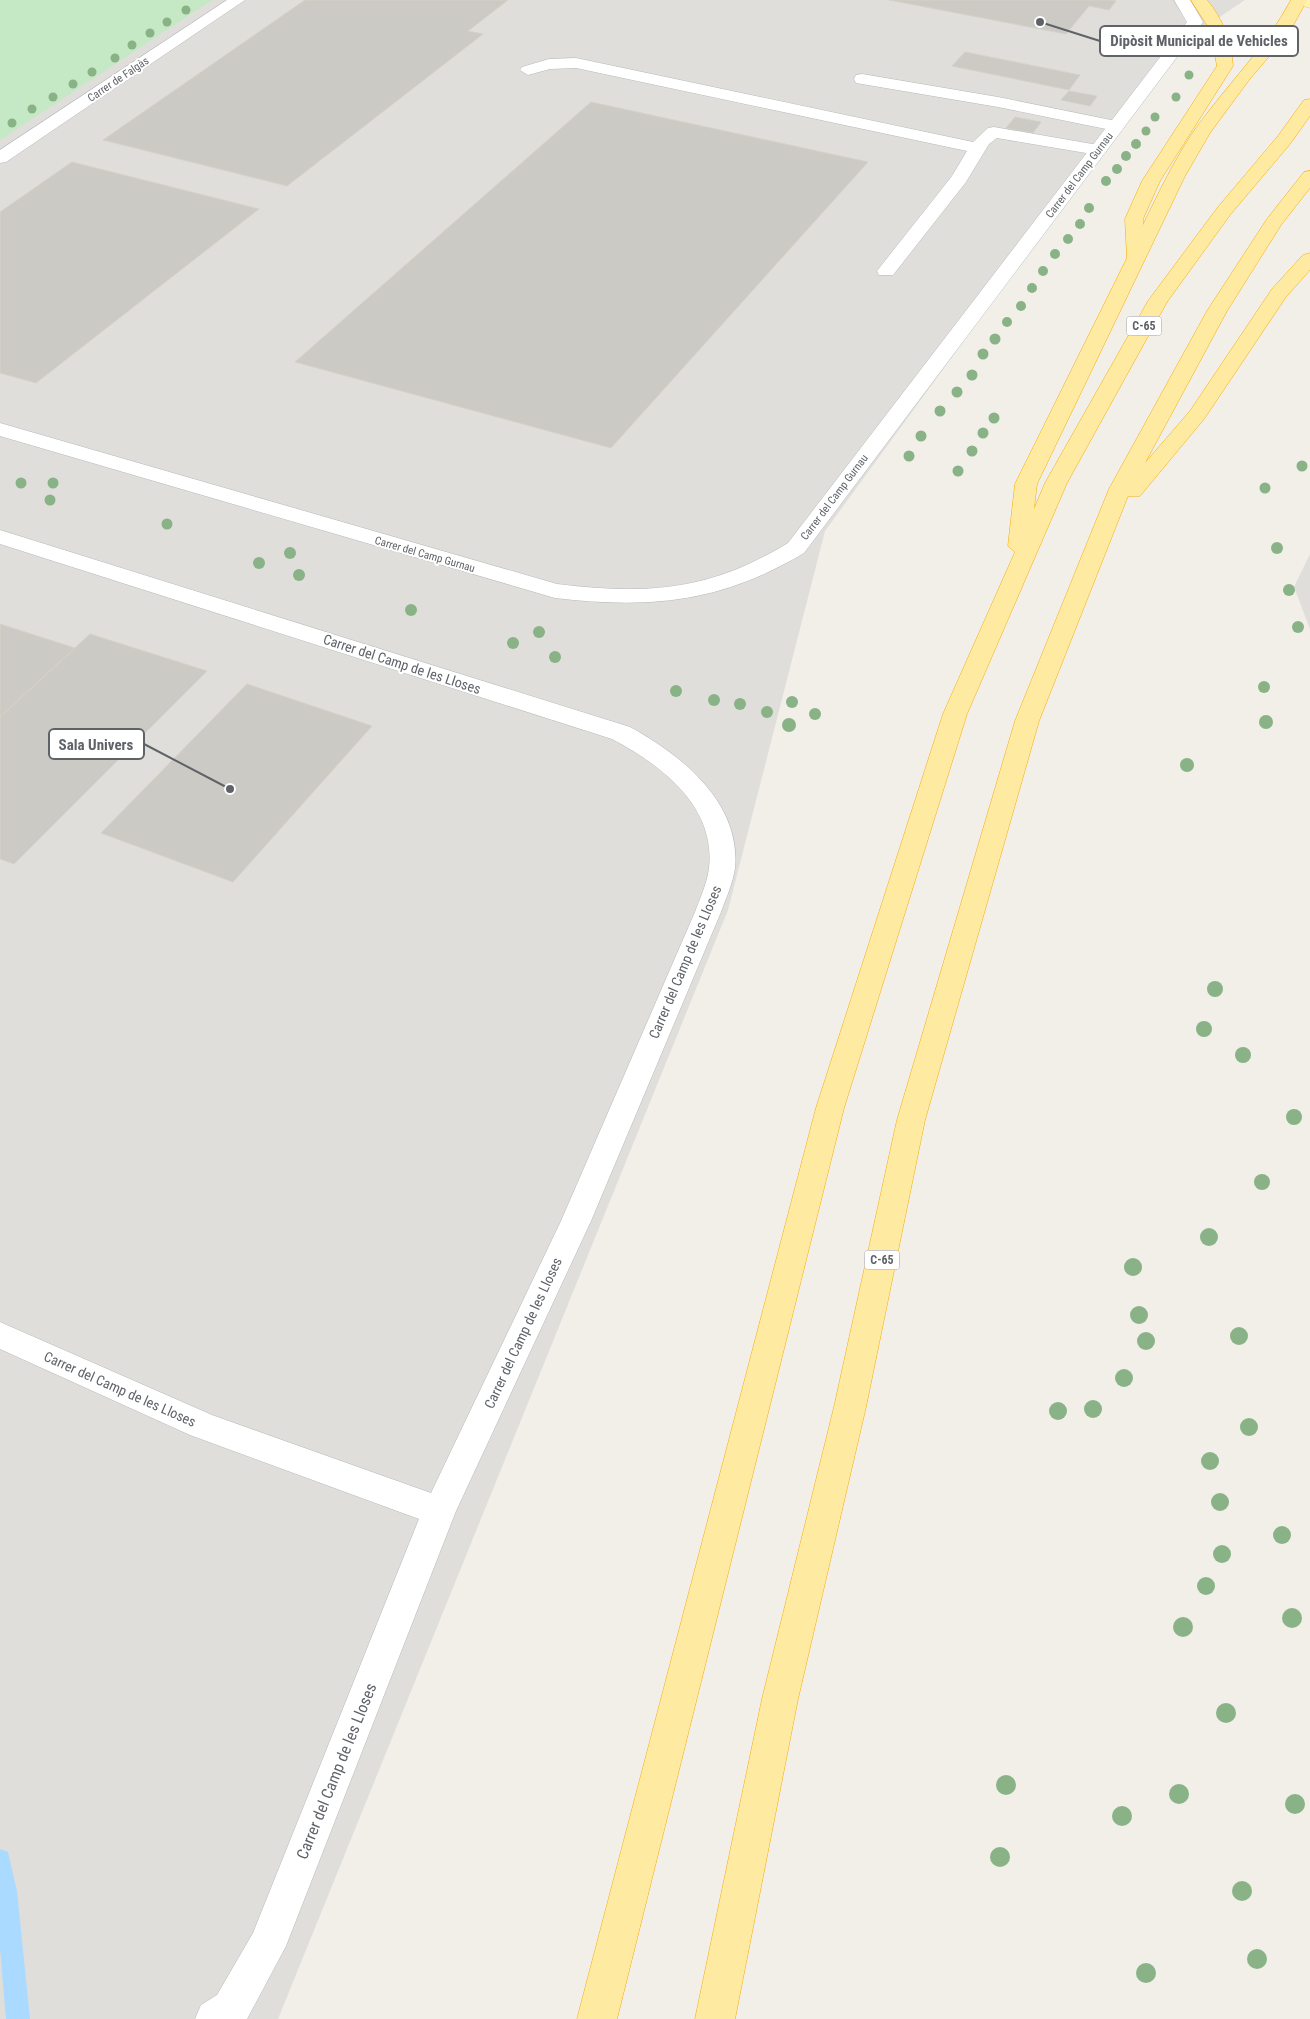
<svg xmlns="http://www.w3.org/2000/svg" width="1310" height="2019" font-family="'Roboto Condensed',sans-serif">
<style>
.industrial{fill:#e0deda}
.green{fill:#c5e8c5}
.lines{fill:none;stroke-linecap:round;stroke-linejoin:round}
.stream{fill:#aadaff;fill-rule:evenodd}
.building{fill:#cccac5;stroke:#d6d1c6}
.service-casing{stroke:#b5b8bc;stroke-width:1}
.minor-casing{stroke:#b5b8bc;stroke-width:1}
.primary-casing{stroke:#f2c960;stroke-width:1}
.trunk-casing{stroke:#f9ab00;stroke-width:1}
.service{fill:#fff;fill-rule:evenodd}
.minor{fill:#fff;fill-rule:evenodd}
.primary{fill:#fff2af;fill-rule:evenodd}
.trunk{fill:#feeaa1;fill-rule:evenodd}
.tree{fill:#89b387}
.labels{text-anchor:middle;stroke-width:4;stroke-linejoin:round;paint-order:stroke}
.far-street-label{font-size:11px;fill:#5f6368;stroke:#fff}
.shield{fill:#fff;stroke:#8f9295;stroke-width:1}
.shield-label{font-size:12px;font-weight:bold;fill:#5f6368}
.street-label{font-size:14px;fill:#5f6368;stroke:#fff}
.near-street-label{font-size:16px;fill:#5f6368;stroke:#fff}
.leader{fill:none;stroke:#5f6368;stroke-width:2}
.callout-dot{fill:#5f6368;stroke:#fff;stroke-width:2}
.callout{fill:#fff;stroke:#5f6368;stroke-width:2}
.callout-label{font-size:15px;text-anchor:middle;font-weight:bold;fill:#5f6368}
</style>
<rect width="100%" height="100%" fill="#f1efe8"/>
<path class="industrial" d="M 0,0 L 1245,0 L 1182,42 L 825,531 L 728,910 L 278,2019 L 0,2019 Z
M 1310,554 L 1310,629 L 1294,587 Z"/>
<path class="green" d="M 0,0 L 212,0 L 0,140 Z"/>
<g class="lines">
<path class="stream" d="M 0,1849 L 8,1852 L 17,1891 L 30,2019 L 6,2019 L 0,1949 Z"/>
</g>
<path class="building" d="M 305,0 L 508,0 L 468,31 L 483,34 L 287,186 L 103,140 Z
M 889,0 L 1111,0 L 1116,1 L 1109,10 L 1089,6 L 1066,34 Z
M 965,52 L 1080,75 L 1069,90 L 952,66 Z
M 1069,91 L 1097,96 L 1090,106 L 1061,100 Z
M 591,102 L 868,162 L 611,448 L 295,362 Z
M 1015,117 L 1041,122 L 1033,133 L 1006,128 Z
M 72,162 L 259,209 L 36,383 L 0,373 L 0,212 Z
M 0,624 L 75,648 L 0,717 Z
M 90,634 L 207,671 L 14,864 L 0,859 L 0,717 Z
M 247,684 L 372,726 L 233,882 L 101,833 Z"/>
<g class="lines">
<g class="service-casing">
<path id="service" d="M 576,58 L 973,142 L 988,128 L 994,127 L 1098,145 L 1104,146 L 1107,150 L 1104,154 L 1098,155 L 997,138 L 989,144 L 966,182 L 893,275 L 879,275 L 877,271 L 952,176 L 967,151 L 576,68 L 550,69 L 528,75 L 520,70 L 522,67 L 549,59 Z
M 862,74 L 998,97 L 1116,121 L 1122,122 L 1125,126 L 1122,130 L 1116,131 L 998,107 L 856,83 L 854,79 L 856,75 Z"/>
</g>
<g class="minor-casing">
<path id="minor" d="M 227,0 L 245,0 L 6,162 L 0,163 L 0,150 Z
M 1174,0 L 1190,0 L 1203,22 L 1201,25 L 804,553 C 720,603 650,609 555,598 L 0,436 L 0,423 L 557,584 C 648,595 709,591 788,543 L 1187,22 Z
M 0,530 L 630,727 C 681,755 741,802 735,868 C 733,883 726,898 721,912 L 591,1221 L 456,1511 L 286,1946 L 247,2019 L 195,2019 L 201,2005 L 217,1995 L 253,1933 L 419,1519 L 190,1435 L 0,1349 L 0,1322 L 212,1415 L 431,1493 L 561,1221 L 695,912 C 700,898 707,884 709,868 C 716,806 661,765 612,739 L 0,544 Z"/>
</g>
<g class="primary-casing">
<path id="primary" d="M 1300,0 L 1310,0 L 1310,8 L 1304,6 Z"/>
</g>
<g class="trunk-casing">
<path id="trunk" d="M 1191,0 L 1207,0 C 1223,19 1231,41 1233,66 L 1160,181 L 1143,219 L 1143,225 C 1159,192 1175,158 1196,128 C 1227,85 1266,47 1291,0 L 1307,0 L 1289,33 L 1249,80 L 1210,133 L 1185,176 L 1037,484 L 1034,509 L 1045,483 L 1148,301 L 1218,207 L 1278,136 L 1304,100 L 1310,99 L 1310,116 L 1290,144 L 1230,215 L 1167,302 L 1067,483 L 967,714 L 844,1108 L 617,2019 L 577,2019 L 816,1108 L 943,714 L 1015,552 L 1008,546 L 1015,484 L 1127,258 L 1125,219 L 1142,181 L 1217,66 L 1210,30 Z
M 1310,171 L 1310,188 L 1281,225 L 1227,311 L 1145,463 L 1190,411 L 1272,289 L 1303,255 L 1310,253 L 1310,270 L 1286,297 L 1204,419 L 1140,496 L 1128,496 L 1039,721 L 925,1120 L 866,1407 L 798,1699 L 735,2019 L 695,2019 L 762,1699 L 834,1407 L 897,1120 L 1015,721 L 1109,489 L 1207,311 L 1267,219 L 1304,172 Z"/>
</g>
<use href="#service" class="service"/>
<use href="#minor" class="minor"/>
<use href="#primary" class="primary"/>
<use href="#trunk" class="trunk"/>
</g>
<g class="tree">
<circle cx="186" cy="10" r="4.5"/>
<circle cx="167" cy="22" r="4.5"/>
<circle cx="150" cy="33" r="4.5"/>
<circle cx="132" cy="45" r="4.5"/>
<circle cx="115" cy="58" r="4.5"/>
<circle cx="92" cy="72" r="4.5"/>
<circle cx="1189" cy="75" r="4.5"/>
<circle cx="73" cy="84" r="4.5"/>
<circle cx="53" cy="97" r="4.5"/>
<circle cx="1176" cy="97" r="4.5"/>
<circle cx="32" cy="109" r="4.5"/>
<circle cx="1155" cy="117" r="4.5"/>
<circle cx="12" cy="123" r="4.5"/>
<circle cx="1146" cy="131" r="4.5"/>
<circle cx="1136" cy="144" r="5"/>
<circle cx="1126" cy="156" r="5"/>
<circle cx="1117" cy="169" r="5"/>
<circle cx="1106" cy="181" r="5"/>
<circle cx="1089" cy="208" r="5"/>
<circle cx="1080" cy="224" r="5"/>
<circle cx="1068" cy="239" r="5"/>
<circle cx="1055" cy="254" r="5"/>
<circle cx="1043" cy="271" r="5"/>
<circle cx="1032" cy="288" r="5"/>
<circle cx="1021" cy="306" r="5"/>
<circle cx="1007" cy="322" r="5"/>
<circle cx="995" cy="339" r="5.5"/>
<circle cx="983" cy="354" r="5.5"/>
<circle cx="972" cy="375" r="5.5"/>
<circle cx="957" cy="392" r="5.5"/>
<circle cx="940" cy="411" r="5.5"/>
<circle cx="994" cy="418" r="5.5"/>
<circle cx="983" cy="433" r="5.5"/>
<circle cx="921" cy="436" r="5.5"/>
<circle cx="972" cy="451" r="5.5"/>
<circle cx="909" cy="456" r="5.5"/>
<circle cx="1302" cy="466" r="5.5"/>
<circle cx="958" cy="471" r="5.5"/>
<circle cx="21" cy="483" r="5.5"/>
<circle cx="53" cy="483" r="5.5"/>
<circle cx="1265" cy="488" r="5.5"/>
<circle cx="50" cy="500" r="5.5"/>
<circle cx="167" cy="524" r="5.5"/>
<circle cx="1277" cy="548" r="6"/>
<circle cx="290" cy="553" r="6"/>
<circle cx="259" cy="563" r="6"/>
<circle cx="299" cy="575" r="6"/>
<circle cx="1289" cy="590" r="6"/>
<circle cx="411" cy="610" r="6"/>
<circle cx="1298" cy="627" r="6"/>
<circle cx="539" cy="632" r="6"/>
<circle cx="513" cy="643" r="6"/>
<circle cx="555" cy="657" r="6"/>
<circle cx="1264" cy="687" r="6"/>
<circle cx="676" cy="691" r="6"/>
<circle cx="714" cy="700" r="6"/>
<circle cx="792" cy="702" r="6"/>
<circle cx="740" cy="704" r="6"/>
<circle cx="767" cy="712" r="6"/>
<circle cx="815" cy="714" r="6"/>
<circle cx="1266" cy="722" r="7"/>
<circle cx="789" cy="725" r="7"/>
<circle cx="1187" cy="765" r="7"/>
<circle cx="1215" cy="989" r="8"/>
<circle cx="1204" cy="1029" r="8"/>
<circle cx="1243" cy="1055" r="8"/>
<circle cx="1294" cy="1117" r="8"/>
<circle cx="1262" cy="1182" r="8"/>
<circle cx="1209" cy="1237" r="9"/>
<circle cx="1133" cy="1267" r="9"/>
<circle cx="1139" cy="1315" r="9"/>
<circle cx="1239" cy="1336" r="9"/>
<circle cx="1146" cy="1341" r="9"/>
<circle cx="1124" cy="1378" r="9"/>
<circle cx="1093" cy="1409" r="9"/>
<circle cx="1058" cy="1411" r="9"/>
<circle cx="1249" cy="1427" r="9"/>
<circle cx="1210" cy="1461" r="9"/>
<circle cx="1220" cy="1502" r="9"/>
<circle cx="1282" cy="1535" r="9"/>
<circle cx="1222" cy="1554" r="9"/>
<circle cx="1206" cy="1586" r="9"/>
<circle cx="1292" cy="1618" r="10"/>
<circle cx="1183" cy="1627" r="10"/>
<circle cx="1226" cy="1713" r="10"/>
<circle cx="1006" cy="1785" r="10"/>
<circle cx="1179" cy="1794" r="10"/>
<circle cx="1295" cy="1804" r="10"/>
<circle cx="1122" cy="1816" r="10"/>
<circle cx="1000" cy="1857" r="10"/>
<circle cx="1242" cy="1891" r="10"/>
<circle cx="1257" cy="1959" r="10"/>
<circle cx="1146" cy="1973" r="10"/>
</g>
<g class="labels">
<g class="far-street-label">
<text transform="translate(118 79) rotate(-34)" y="4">Carrer de Falgàs</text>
<text transform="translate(1079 175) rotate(-53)" y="4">Carrer del Camp Gurnau</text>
<text transform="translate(834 497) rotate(-53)" y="4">Carrer del Camp Gurnau</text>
<text transform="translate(425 554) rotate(16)" y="4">Carrer del Camp Gurnau</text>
</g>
<g class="shield">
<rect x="1126.5" y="316.5" width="35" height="19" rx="4"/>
<rect x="864.5" y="1250.5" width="35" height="19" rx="4"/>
</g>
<g class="shield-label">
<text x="1144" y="330">C-65</text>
<text x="882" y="1264">C-65</text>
</g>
<g class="street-label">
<text transform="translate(402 664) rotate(18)" y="5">Carrer del Camp de les Lloses</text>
<text transform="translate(685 962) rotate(-67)" y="5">Carrer del Camp de les Lloses</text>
<text transform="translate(523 1333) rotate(-65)" y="5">Carrer del Camp de les Lloses</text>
<text transform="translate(120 1389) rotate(24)" y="5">Carrer del Camp de les Lloses</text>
</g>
<g class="near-street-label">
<text transform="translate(336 1771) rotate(-68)" y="6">Carrer del Camp de les Lloses</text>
</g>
</g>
<path class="leader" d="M1040 22L1100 41M230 789L144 744"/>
<g class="callout-dot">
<circle cx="1040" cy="22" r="5"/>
<circle cx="230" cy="789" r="5"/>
</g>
<g class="callout">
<rect x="1100" y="26" width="198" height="30" rx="5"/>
<rect x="49" y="729" width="95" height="30" rx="5"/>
</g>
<g class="callout-label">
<text x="1199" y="46">Dipòsit Municipal de Vehicles</text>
<text x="96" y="750">Sala Univers</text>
</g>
</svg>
